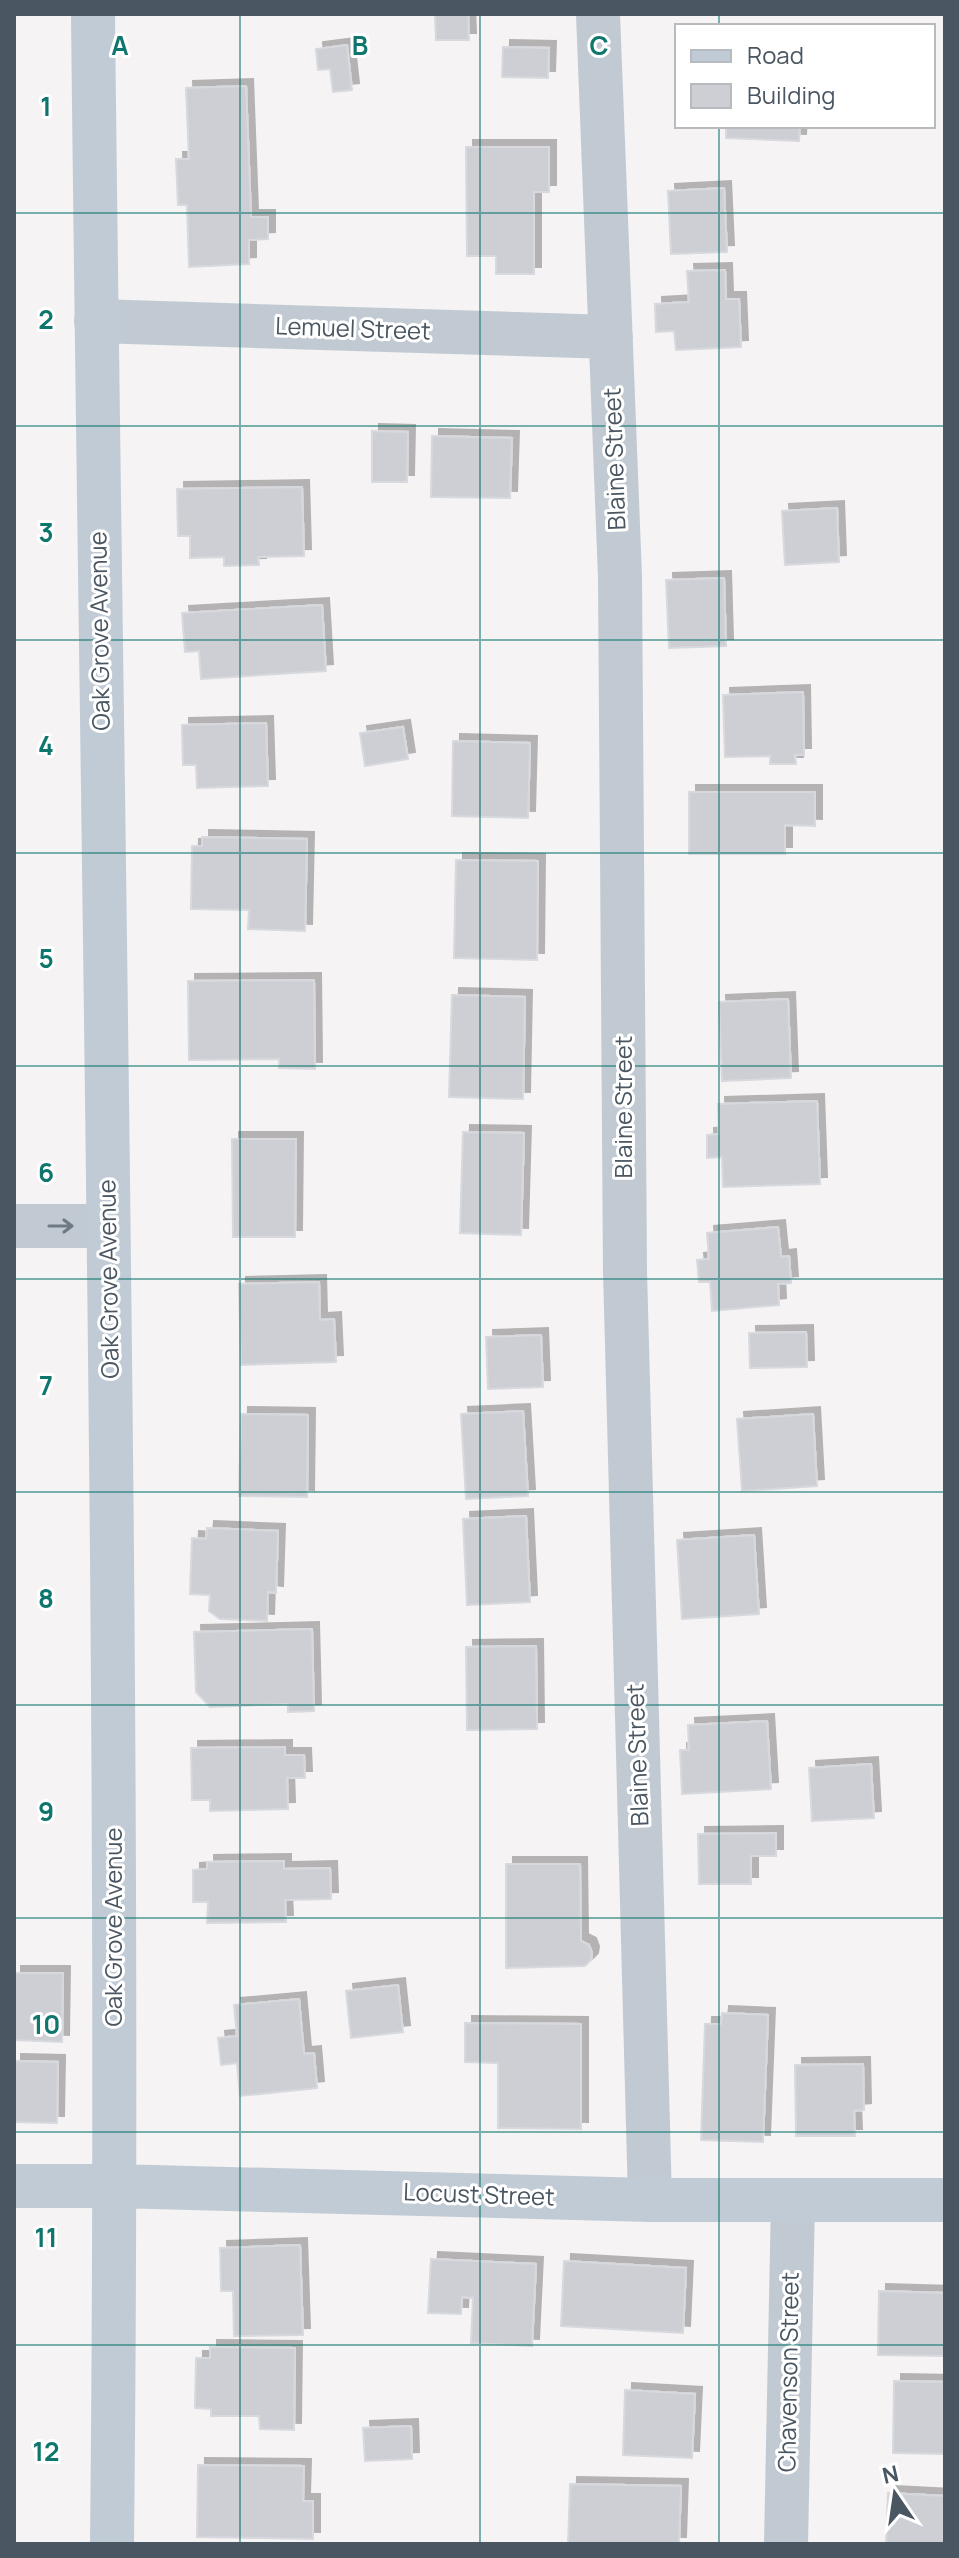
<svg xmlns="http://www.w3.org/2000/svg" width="959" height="2558" font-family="Manrope,sans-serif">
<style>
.building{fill:#cdcfd5;stroke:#d7d9de;stroke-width:2;filter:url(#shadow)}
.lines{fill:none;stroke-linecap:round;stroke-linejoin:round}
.street{stroke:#c1cad2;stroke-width:44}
.secondary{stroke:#c1cbd6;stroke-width:44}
.oneway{stroke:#6e7983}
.grid{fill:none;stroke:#0f766e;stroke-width:2;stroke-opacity:0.55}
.labels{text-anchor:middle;stroke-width:6;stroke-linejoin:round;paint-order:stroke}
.street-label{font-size:24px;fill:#4a5661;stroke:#fff}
.grid-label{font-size:26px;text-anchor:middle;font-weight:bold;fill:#0f766e;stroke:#fff;stroke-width:6;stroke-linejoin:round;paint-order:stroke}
</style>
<defs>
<filter id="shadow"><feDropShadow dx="7" dy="-7" stdDeviation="0" flood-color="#0004"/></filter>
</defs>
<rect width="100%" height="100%" fill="#f5f3f3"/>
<path class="building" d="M 435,14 L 468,14 L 469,40 L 436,40 Z
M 347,45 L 352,90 L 333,92 L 330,69 L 318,70 L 316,49 Z
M 503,47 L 549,48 L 548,78 L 502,77 Z
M 246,86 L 251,217 L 268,217 L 268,239 L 249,240 L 249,264 L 189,267 L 187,205 L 178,205 L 176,159 L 189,159 L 186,88 Z
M 726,126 L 800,126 L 799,141 L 726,138 Z
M 466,147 L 549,147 L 549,192 L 534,192 L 534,274 L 496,274 L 496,256 L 467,256 Z
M 724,188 L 727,252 L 671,254 L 668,191 Z
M 725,270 L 726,299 L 739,299 L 741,347 L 676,350 L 674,331 L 656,332 L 655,304 L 689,302 L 687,271 Z
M 372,431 L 408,432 L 407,482 L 372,482 Z
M 432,436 L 512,438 L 510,498 L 431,497 Z
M 302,487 L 304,556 L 258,557 L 259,565 L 224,566 L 224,557 L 190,558 L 190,536 L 178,536 L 177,489 Z
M 837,508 L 839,562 L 785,565 L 782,511 Z
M 724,578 L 726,646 L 669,648 L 666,580 Z
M 322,605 L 326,671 L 201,679 L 199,651 L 185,652 L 182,613 Z
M 803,692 L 804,755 L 795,755 L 796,764 L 770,764 L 770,756 L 725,757 L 723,695 Z
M 266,723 L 268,786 L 197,788 L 196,765 L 183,765 L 182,725 Z
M 403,727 L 408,759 L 365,766 L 360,733 Z
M 453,741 L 530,743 L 528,818 L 452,816 Z
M 689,792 L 815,792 L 815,826 L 785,825 L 785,854 L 689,854 Z
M 202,837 L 307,839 L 305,931 L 248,929 L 249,910 L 191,909 L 192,846 L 202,846 Z
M 456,860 L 538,861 L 537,960 L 454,958 Z
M 314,980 L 315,1069 L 279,1068 L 279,1059 L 189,1060 L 188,981 Z
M 452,995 L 525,997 L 523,1099 L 449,1097 Z
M 788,999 L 791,1078 L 722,1081 L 719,1002 Z
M 817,1101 L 820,1184 L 723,1187 L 722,1157 L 707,1158 L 707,1135 L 719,1134 L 718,1104 Z
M 463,1132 L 524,1133 L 521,1235 L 460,1233 Z
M 232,1139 L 296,1139 L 295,1237 L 233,1237 Z
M 778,1227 L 781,1257 L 789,1256 L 791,1283 L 778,1284 L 779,1305 L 712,1311 L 710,1282 L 699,1282 L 697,1260 L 709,1259 L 707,1233 Z
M 319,1282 L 320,1320 L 334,1319 L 336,1362 L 241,1365 L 239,1284 Z
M 806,1332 L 807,1367 L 750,1368 L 749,1333 Z
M 541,1335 L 543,1387 L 488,1389 L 486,1337 Z
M 523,1411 L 528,1496 L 466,1499 L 461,1414 Z
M 241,1414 L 308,1415 L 307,1497 L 239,1496 Z
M 813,1414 L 817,1486 L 742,1491 L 737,1419 Z
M 526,1516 L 530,1602 L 467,1605 L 463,1519 Z
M 207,1528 L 278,1531 L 276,1593 L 268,1592 L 267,1621 L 220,1619 L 209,1611 L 210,1595 L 190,1594 L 192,1538 L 206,1539 Z
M 754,1535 L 759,1614 L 682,1619 L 677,1540 Z
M 312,1629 L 314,1711 L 288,1712 L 288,1704 L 210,1707 L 196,1692 L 194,1632 Z
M 536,1646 L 537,1729 L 467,1730 L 466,1647 Z
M 767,1721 L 771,1789 L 682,1794 L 680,1750 L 689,1750 L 688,1725 Z
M 285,1747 L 285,1755 L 304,1755 L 305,1778 L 287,1778 L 288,1809 L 210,1811 L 210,1800 L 192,1800 L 191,1748 Z
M 871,1764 L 874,1818 L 812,1821 L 809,1768 Z
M 776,1833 L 776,1856 L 751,1856 L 751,1884 L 699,1884 L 698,1834 Z
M 284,1861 L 284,1869 L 330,1868 L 331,1899 L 285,1900 L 286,1922 L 207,1923 L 208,1902 L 193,1902 L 193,1870 L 207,1869 L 207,1862 Z
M 506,1864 L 580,1864 L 581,1941 L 589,1945 L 592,1953 L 591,1960 L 585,1966 L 506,1968 Z
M 14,1973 L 63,1973 L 62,2042 L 14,2040 Z
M 398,1985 L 403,2032 L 351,2038 L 346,1991 Z
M 299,1999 L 304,2054 L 314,2053 L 317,2088 L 240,2096 L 237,2063 L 221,2065 L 218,2038 L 237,2036 L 234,2005 Z
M 722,2013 L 768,2015 L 763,2142 L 701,2140 L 705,2024 L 721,2024 Z
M 465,2023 L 581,2024 L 581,2129 L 498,2128 L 498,2063 L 465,2062 Z
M 14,2061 L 58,2062 L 57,2123 L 14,2122 Z
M 863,2064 L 864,2110 L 854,2111 L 855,2136 L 796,2136 L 795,2065 Z
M 300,2245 L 303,2335 L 234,2336 L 233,2291 L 221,2291 L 220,2248 Z
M 431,2259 L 536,2264 L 532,2346 L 471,2343 L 473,2298 L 462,2297 L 461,2314 L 428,2313 Z
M 564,2261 L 686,2268 L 683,2333 L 561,2326 Z
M 879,2291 L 945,2293 L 945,2356 L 878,2355 Z
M 210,2347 L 295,2348 L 294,2430 L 260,2429 L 259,2416 L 211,2416 L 211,2409 L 195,2408 L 196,2358 L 210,2358 Z
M 894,2381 L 945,2382 L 945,2454 L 893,2453 Z
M 625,2390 L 695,2394 L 692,2458 L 623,2455 Z
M 411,2426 L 412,2459 L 365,2461 L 363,2428 Z
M 198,2465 L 304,2466 L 303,2501 L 313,2501 L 313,2539 L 197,2537 Z
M 570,2484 L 681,2486 L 679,2544 L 568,2544 Z
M 888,2493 L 945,2496 L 945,2544 L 886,2544 Z"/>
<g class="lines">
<path class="street" d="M 598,14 L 620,577 L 625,1271 L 650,2200
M 96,321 L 611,337
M 14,1226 L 108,1226
M 786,2544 L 793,2201"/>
<path class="secondary" d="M 93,14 C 102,857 121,1701 112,2544
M 14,2186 L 116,2186 L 650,2200 L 945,2200"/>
</g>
<defs><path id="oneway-shaft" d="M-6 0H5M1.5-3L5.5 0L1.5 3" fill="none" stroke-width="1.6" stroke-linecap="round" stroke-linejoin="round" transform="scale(2)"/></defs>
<use class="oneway" href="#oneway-shaft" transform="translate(61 1226)"/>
<path class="grid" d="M 240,14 L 240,2544M 480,14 L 480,2544M 719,14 L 719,26M 719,126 L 719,2544M 14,213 L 945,213M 14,426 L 945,426M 14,640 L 945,640M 14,853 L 945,853M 14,1066 L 945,1066M 14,1279 L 945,1279M 14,1492 L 945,1492M 14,1705 L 945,1705M 14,1918 L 945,1918M 14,2132 L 945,2132M 14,2345 L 945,2345"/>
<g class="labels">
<g class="street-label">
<text transform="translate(353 329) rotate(2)" y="8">Lemuel Street</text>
<text transform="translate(615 459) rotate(-92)" y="8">Blaine Street</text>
<text transform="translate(100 631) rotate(-91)" y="8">Oak Grove Avenue</text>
<text transform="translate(624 1107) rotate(-90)" y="8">Blaine Street</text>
<text transform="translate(109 1279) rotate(-91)" y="8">Oak Grove Avenue</text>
<text transform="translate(638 1755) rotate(-92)" y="8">Blaine Street</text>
<text transform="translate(114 1927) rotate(-90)" y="8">Oak Grove Avenue</text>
<text transform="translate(479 2195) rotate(2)" y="8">Locust Street</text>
<text transform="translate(789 2372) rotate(-89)" y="8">Chavenson Street</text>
</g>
</g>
<g class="grid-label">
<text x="120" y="55">A</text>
<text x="360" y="55">B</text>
<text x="599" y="55">C</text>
<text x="46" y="116">1</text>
<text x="46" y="329">2</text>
<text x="46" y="542">3</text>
<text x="46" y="755">4</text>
<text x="46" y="968">5</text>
<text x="46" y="1182">6</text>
<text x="46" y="1395">7</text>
<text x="46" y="1608">8</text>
<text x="46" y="1821">9</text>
<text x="46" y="2034">10</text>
<text x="46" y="2247">11</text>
<text x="46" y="2461">12</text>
</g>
<rect width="959" height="2558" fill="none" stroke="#4a5661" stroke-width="32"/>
<rect x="675" y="24" width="260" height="104" fill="#ffffff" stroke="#b7bbc0" stroke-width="2"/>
<rect x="691" y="50" width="40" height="12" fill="#c1cbd6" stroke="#b7bbc0" stroke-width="2"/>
<text x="747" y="64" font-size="24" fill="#4a5661">Road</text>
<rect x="691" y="84" width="40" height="24" fill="#cdcfd5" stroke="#b7bbc0" stroke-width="2"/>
<text x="747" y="104" font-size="24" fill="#4a5661">Building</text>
<g transform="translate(895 2494) rotate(347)" stroke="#ffffff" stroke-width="6" paint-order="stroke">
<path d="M0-6L14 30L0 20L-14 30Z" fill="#4a5661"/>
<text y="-12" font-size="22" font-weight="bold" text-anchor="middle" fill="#4a5661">N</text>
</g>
</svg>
